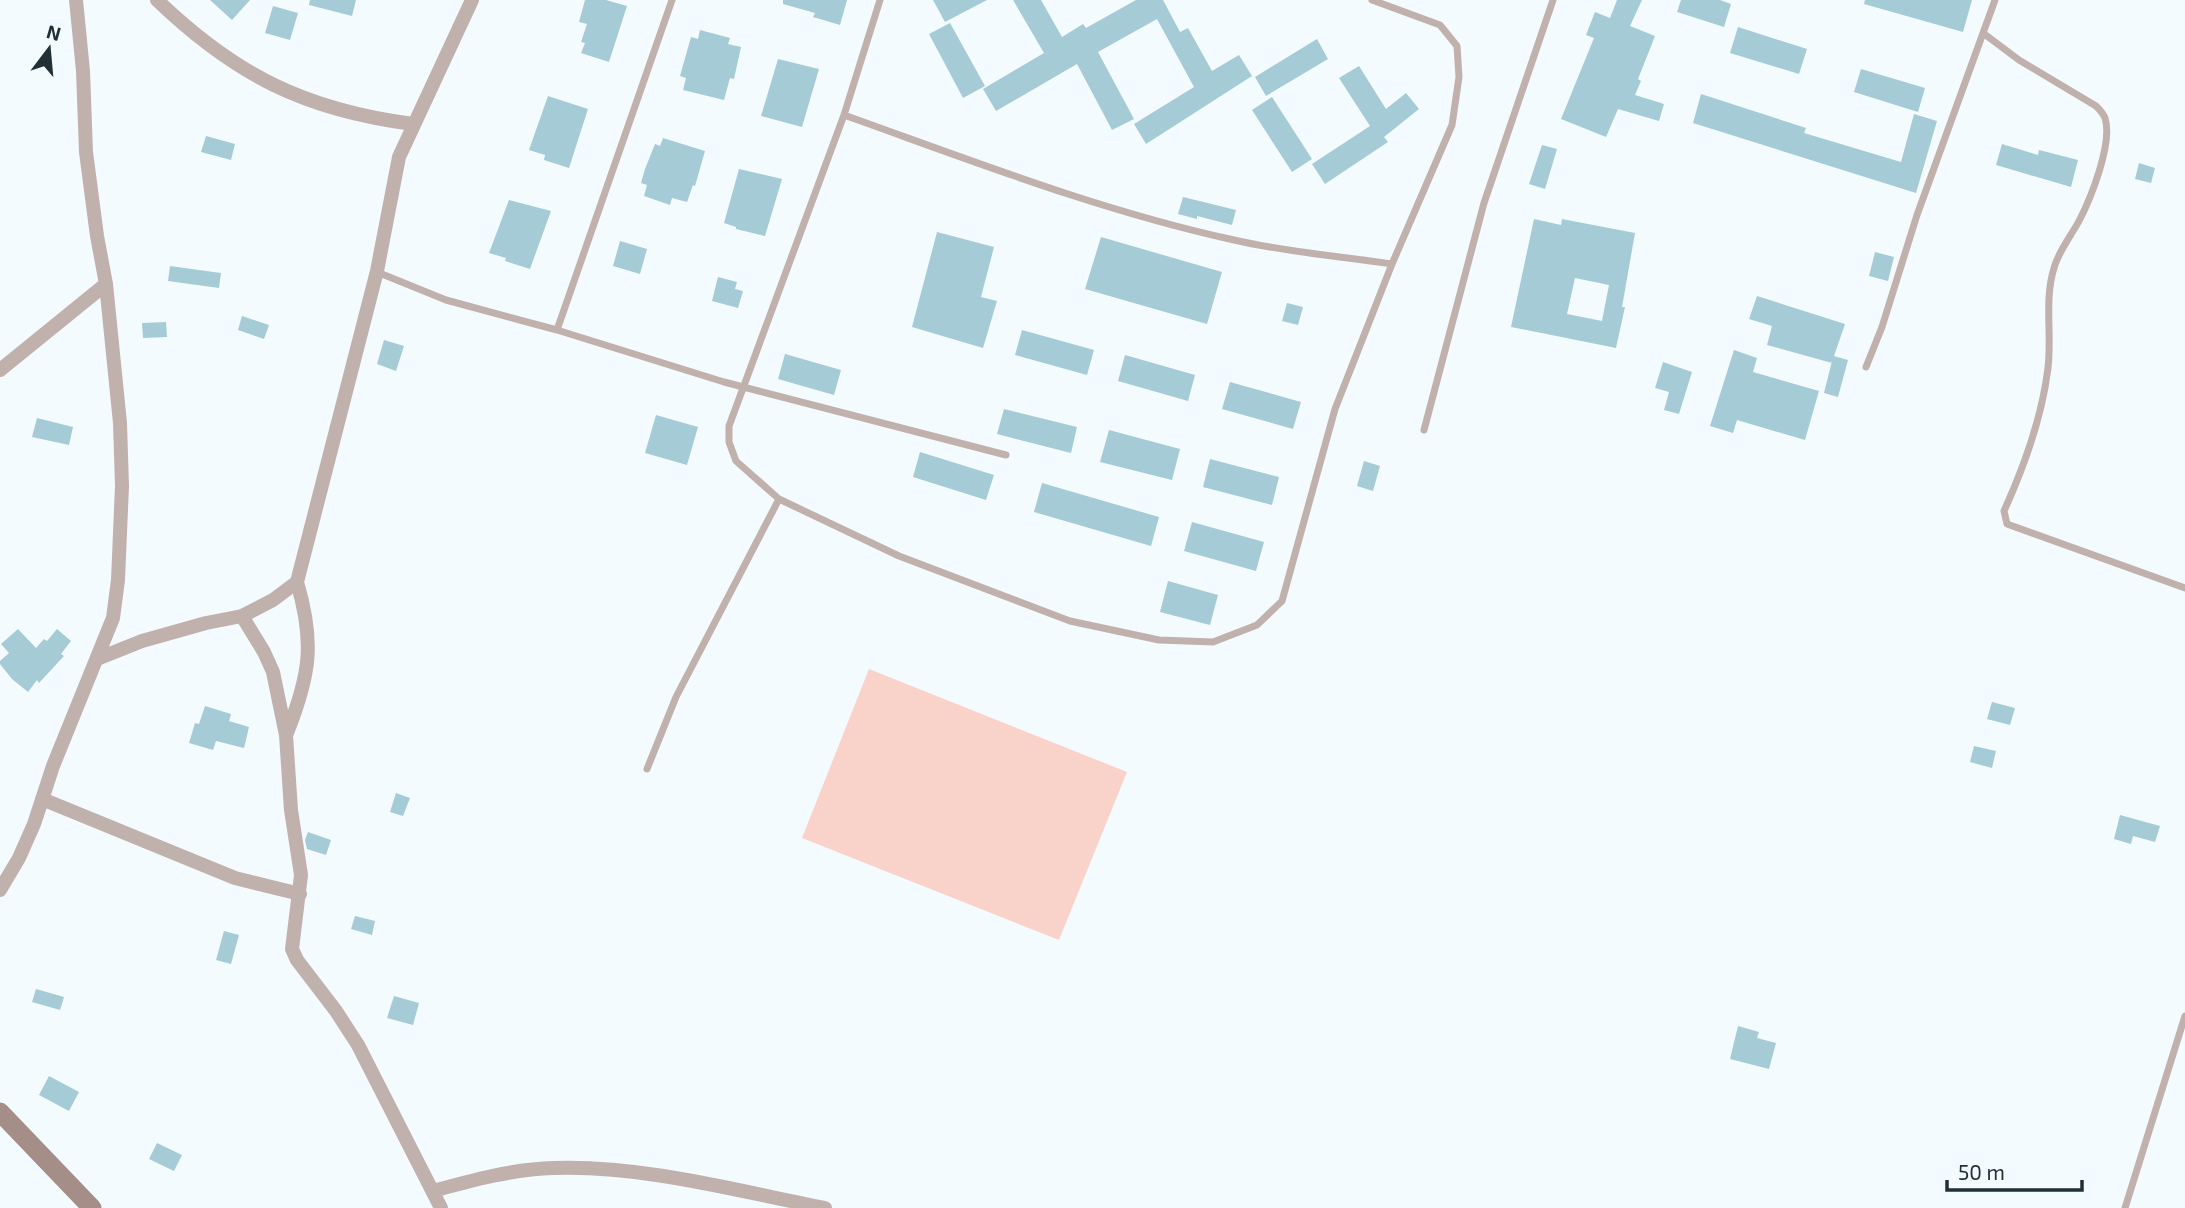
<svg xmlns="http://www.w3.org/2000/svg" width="2185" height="1208" font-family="'Exo 2',sans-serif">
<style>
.pitch{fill:#f9d2ca}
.building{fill:#a4cbd6;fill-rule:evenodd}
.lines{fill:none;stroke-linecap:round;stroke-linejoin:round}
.lane{stroke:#c1b1ad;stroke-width:7}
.street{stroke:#c1b1ad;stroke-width:14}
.secondary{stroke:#a58d88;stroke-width:19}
</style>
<rect width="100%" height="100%" fill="#f4fbfe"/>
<path class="pitch" d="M 869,669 L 1127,772 L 1059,940 L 802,838 Z"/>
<path class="building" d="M 210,0 L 250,0 L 232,20 Z
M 310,0 L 356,0 L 352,16 L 309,5 Z
M 585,0 L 606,0 L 627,6 L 609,62 L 581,53 L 585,43 L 581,42 L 587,24 L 579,22 Z
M 783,0 L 847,0 L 840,25 L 813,17 L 815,13 L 783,4 Z
M 933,0 L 987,0 L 945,22 Z
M 1013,0 L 1041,0 L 1062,37 L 1083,24 L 1086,28 L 1136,0 L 1163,0 L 1180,32 L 1188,28 L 1212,71 L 1239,55 L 1252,76 L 1146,144 L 1134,124 L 1194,87 L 1157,19 L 1098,52 L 1134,119 L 1112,130 L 1077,64 L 996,111 L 983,89 L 1044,53 Z
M 1617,0 L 1642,0 L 1630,26 L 1655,36 L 1638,79 L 1641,81 L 1635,95 L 1664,104 L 1659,121 L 1618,109 L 1606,137 L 1561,119 L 1594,38 L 1586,35 L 1595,12 L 1610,18 Z
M 1681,0 L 1720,0 L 1731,4 L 1724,27 L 1677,12 Z
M 1865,0 L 1972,0 L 1963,32 L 1864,4 Z
M 273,6 L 298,13 L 290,40 L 265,33 Z
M 950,23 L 985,86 L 963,98 L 929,34 Z
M 1738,27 L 1807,49 L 1799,74 L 1730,53 Z
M 700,30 L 730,38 L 728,44 L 741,47 L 734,79 L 730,78 L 724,100 L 683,90 L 686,78 L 680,76 L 691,37 L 698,39 Z
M 1317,39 L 1328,59 L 1266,96 L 1255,77 Z
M 778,59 L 819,69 L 802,127 L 761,116 Z
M 1359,66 L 1386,109 L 1406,93 L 1419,109 L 1384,137 L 1388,142 L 1325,184 L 1312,164 L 1370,126 L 1339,78 Z
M 1861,69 L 1925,88 L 1918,112 L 1854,92 Z
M 1701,94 L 1806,128 L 1804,133 L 1901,162 L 1914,114 L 1937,121 L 1916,193 L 1693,123 Z
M 548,96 L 588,109 L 569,168 L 544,160 L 545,155 L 529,150 Z
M 1272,97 L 1312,159 L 1292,172 L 1252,110 Z
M 206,136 L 235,144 L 231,160 L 201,152 Z
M 663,138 L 705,151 L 695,186 L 693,185 L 687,202 L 672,198 L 670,205 L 644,196 L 647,185 L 641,183 L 645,169 L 655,144 L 660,146 Z
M 2002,144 L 2038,155 L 2039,150 L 2078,160 L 2071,187 L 1996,165 Z
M 1542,145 L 1557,149 L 1545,189 L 1529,184 Z
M 2139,163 L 2155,168 L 2151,183 L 2135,179 Z
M 739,169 L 782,179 L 765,236 L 736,229 L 736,227 L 724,223 Z
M 1183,197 L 1236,210 L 1232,225 L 1197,216 L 1197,219 L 1178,214 Z
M 509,200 L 551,211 L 530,269 L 505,261 L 506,258 L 489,253 Z
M 1534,219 L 1561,225 L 1562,219 L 1635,233 L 1622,307 L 1625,307 L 1616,348 L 1511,327 ZM 1575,278 L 1609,285 L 1602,321 L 1567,314 Z
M 937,232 L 994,247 L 981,297 L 997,301 L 983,348 L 912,327 Z
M 1101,237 L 1222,272 L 1207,324 L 1085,289 Z
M 620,241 L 647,249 L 640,274 L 613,266 Z
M 1875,252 L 1894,257 L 1888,281 L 1869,276 Z
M 170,266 L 221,273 L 219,288 L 168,281 Z
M 718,277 L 737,282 L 735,289 L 743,291 L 738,308 L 712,301 Z
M 1757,296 L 1845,324 L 1834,356 L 1848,360 L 1838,397 L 1824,393 L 1832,361 L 1832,363 L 1767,345 L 1772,326 L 1749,319 Z
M 1287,303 L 1303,307 L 1298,325 L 1282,321 Z
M 242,316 L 269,325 L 264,339 L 238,330 Z
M 166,322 L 167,337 L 143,338 L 142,323 Z
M 1022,330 L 1094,350 L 1087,375 L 1015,355 Z
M 384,340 L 404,346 L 396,371 L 377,364 Z
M 1734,350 L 1757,358 L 1753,372 L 1819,391 L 1805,440 L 1737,420 L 1733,433 L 1710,426 Z
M 785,354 L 841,370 L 834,395 L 778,379 Z
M 1125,355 L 1195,375 L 1188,401 L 1118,381 Z
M 1663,362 L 1692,372 L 1679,414 L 1664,410 L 1669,392 L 1655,388 Z
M 1230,382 L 1301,402 L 1293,429 L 1222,409 Z
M 1004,409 L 1077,427 L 1071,453 L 997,434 Z
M 656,415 L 698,427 L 687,465 L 645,453 Z
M 37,418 L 73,427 L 69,445 L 32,437 Z
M 1109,430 L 1180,449 L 1172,480 L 1100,462 Z
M 920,452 L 994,475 L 986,500 L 913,477 Z
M 1210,459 L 1279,477 L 1272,505 L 1203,487 Z
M 1364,461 L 1380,466 L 1373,491 L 1357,486 Z
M 1042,483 L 1159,517 L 1151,546 L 1034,512 Z
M 1192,522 L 1264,542 L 1256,571 L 1184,551 Z
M 1168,581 L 1218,595 L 1210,625 L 1160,612 Z
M 18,629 L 36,648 L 44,639 L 47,641 L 57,629 L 71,641 L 61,654 L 64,656 L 39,683 L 37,680 L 28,692 L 12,679 L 0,664 L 0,661 L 9,653 L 1,644 Z
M 1992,702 L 2015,708 L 2010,725 L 1987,719 Z
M 205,706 L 231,714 L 229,721 L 249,727 L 244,748 L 216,741 L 213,750 L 189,743 L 195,723 L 199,724 Z
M 1974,746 L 1996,751 L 1992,768 L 1970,762 Z
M 396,793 L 410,798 L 403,816 L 390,812 Z
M 2120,815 L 2160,826 L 2155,842 L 2133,836 L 2131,844 L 2114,839 Z
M 308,832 L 331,840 L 326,855 L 307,849 L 305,840 Z
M 355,916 L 375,921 L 372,935 L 351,929 Z
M 224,931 L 239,935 L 231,964 L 216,960 Z
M 36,989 L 64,997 L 60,1010 L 32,1002 Z
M 394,996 L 419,1003 L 413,1025 L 387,1018 Z
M 1738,1026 L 1759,1032 L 1757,1038 L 1776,1043 L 1769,1069 L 1730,1059 Z
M 49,1076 L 79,1092 L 69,1111 L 39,1095 Z
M 157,1143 L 182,1155 L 174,1171 L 149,1159 Z"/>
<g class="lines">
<path class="lane" d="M 880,0 L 844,115 L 729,426 L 729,442 L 736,461 L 779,499 L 899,556 L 1070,621 L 1159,640 L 1213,642 L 1257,625 L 1282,601 L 1335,409 L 1392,264 L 1452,125 L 1459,77 L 1457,46 L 1440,25 L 1372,0
M 1983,33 L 2019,60 L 2096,106 C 2100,110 2103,113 2105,118 C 2113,143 2091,198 2079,221 C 2071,236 2059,250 2054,268 C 2044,300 2052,334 2048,368 C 2042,417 2024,467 2004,511 L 2007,524 L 2185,588
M 844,115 C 973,161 1101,211 1234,240 C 1285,252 1339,256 1392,264
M 377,272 L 446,300 L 557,330 L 724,382 L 1006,455
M 557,330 L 672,0
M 1866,367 L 1882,327 L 1917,215 L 1995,0
M 1424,430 L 1484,203 L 1553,0
M 647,769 L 676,697 L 779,499
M 2125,1208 L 2185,1016"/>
<path class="street" d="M 157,0 C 235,75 305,110 413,124
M 0,370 L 106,284
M 242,616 L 264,652 L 273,672 L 286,735 L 291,810 L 301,875 L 292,949 L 297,960 L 336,1011 L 358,1045 L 441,1208
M 97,659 L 142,641 L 206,623 L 242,616 L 273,600 L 297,582 L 377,271 L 399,157 L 472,0
M 287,733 C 310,675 315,643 297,582
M 42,799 L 235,878 L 300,894
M 0,890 L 19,858 L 34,824 L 53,766 L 113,618 L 118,580 L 122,486 L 120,423 L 106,284 L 97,236 L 86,152 L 83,71 L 76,0
M 433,1191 C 473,1180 513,1169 554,1168 C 643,1165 738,1191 825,1208"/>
<path class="secondary" d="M 0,1112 L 92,1208"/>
</g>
<g transform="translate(49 49) rotate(16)" stroke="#f4fbfe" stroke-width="5" paint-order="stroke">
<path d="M0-5L12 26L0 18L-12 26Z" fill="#203034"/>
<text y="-10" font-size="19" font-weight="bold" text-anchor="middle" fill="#203034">N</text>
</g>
<path d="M1947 1180v10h135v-10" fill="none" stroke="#203034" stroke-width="3.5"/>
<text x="1958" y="1180" font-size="21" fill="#203034" stroke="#f4fbfe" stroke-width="5" paint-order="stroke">50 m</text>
</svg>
